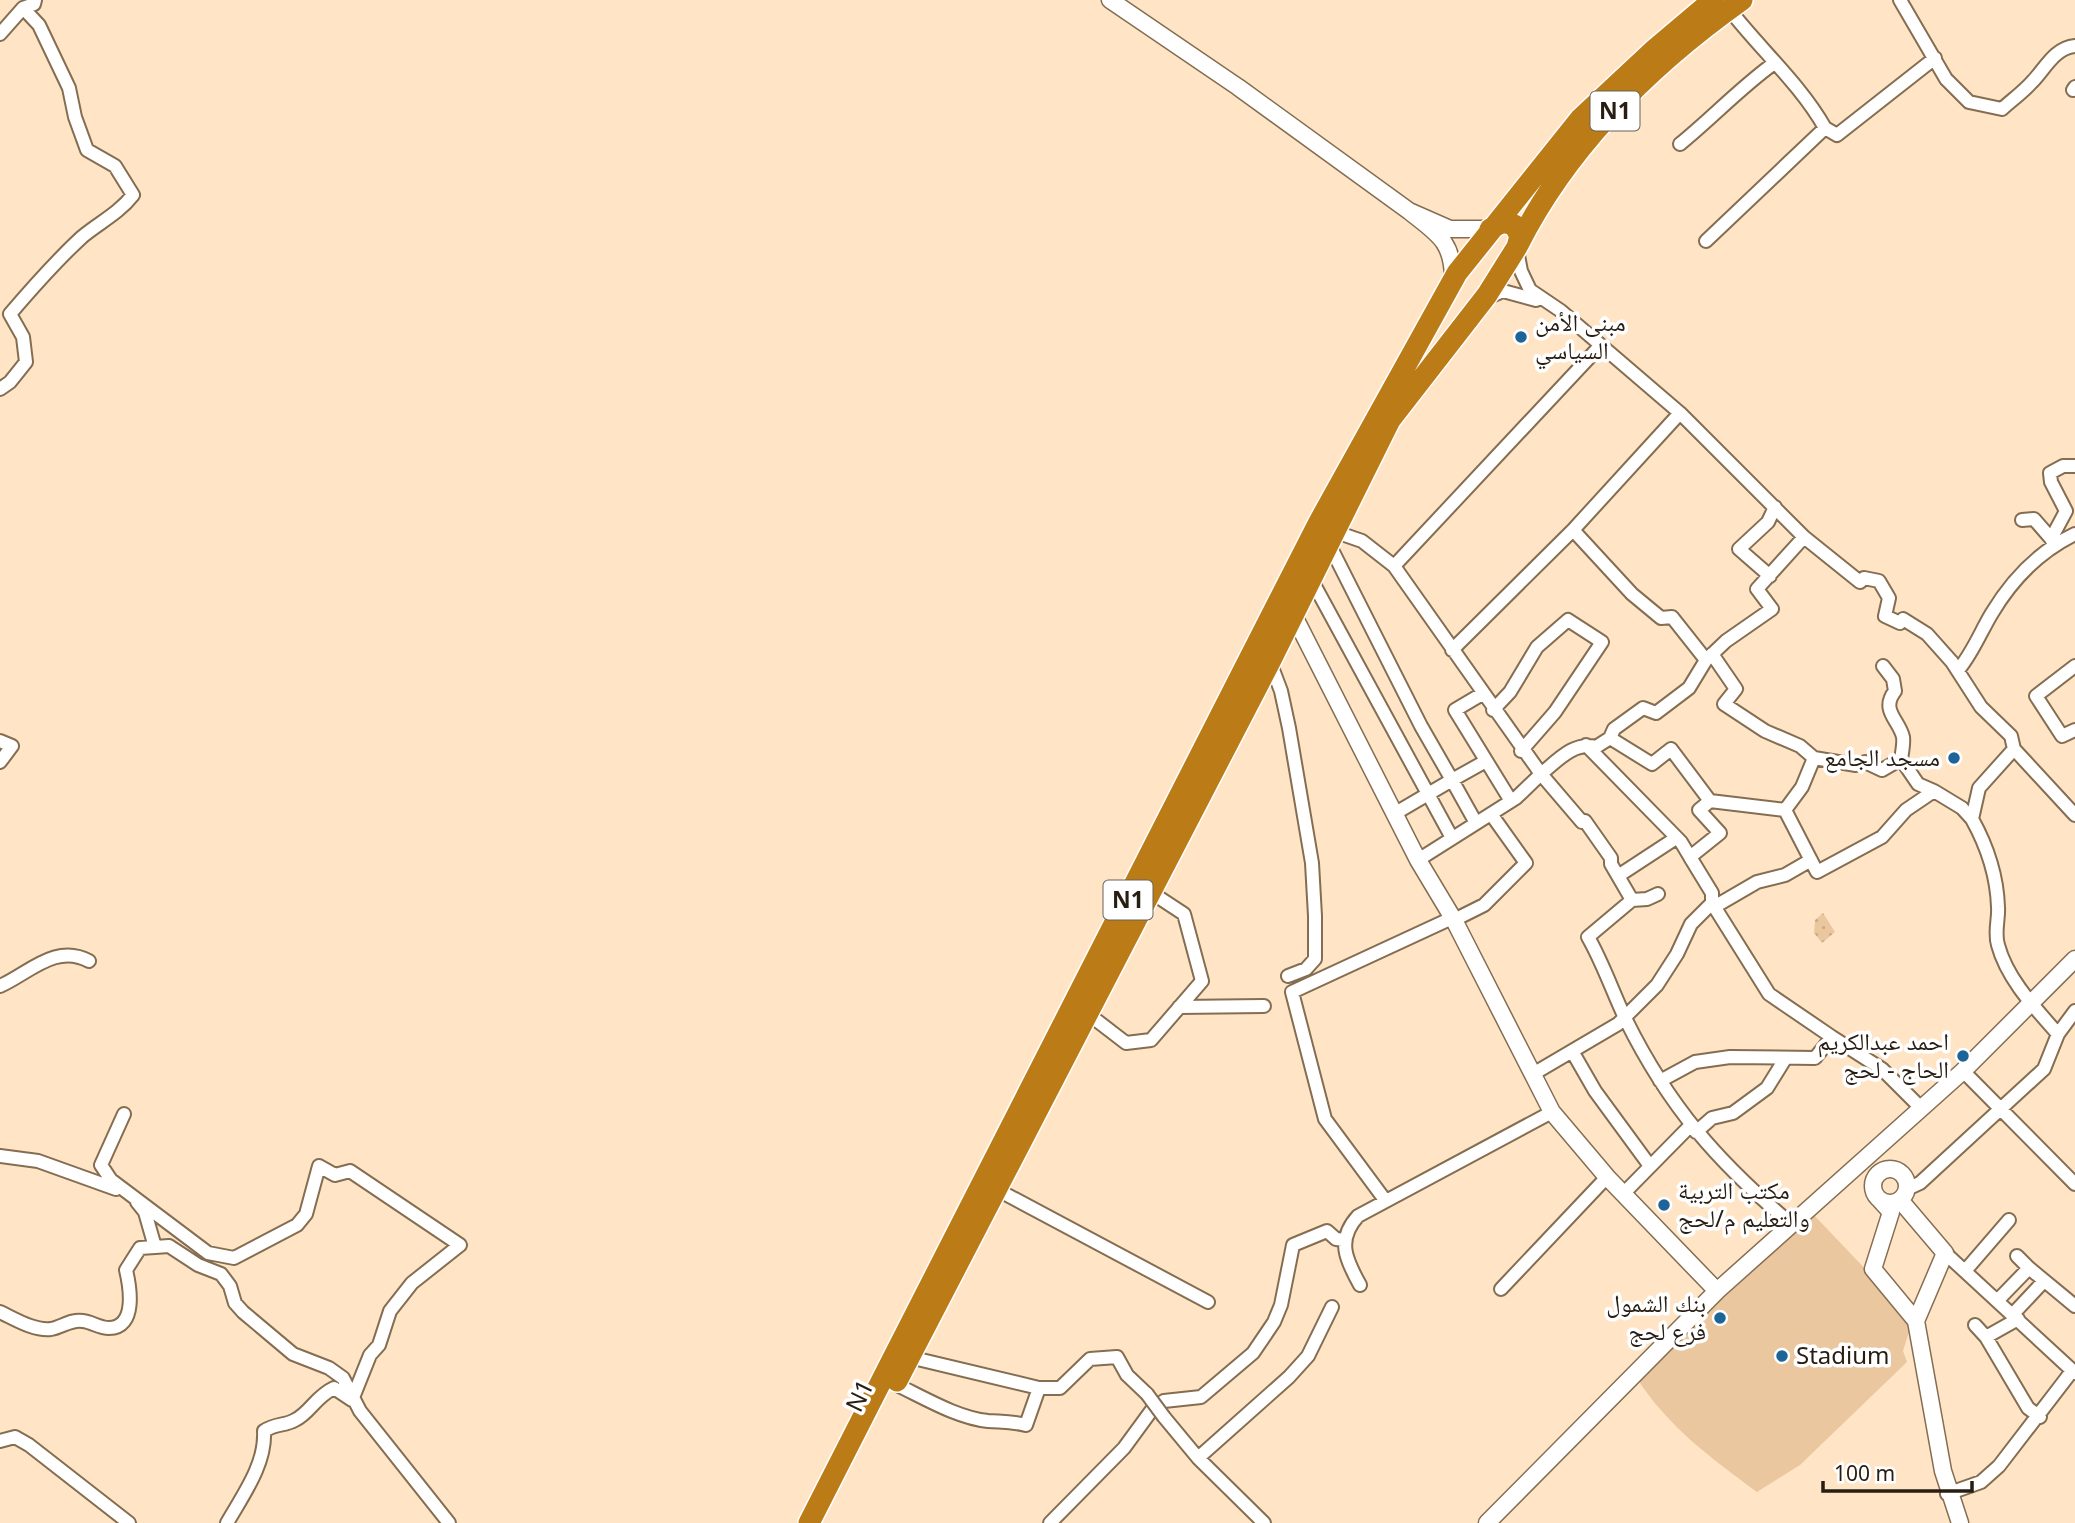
<svg xmlns="http://www.w3.org/2000/svg" width="2075" height="1523" font-family="'Noto Sans','Noto Naskh Arabic',sans-serif">
<style>
.grass{fill:#eac79e}
.park{fill:url(#park-dots)}
.lines{fill:none;stroke-linecap:round;stroke-linejoin:round}
.street-casing{stroke:#846d51;stroke-width:16}
.secondary-casing{stroke:#846d51;stroke-width:19}
.highway-casing{stroke:#fff;stroke-width:24}
.street{stroke:#fff;stroke-width:12}
.secondary{stroke:#fff;stroke-width:16}
.highway{stroke:#bb7c17;stroke-width:21}
.street-bridge-casing{stroke:#846d51;stroke-width:16;stroke-linecap:butt}
.street-bridge{stroke:#fff;stroke-width:12}
.poi-dot{fill:#1d6599;stroke:#fff;stroke-width:2.5}
.labels{text-anchor:middle;stroke-width:7;stroke-linejoin:round;paint-order:stroke}
.shield{fill:#fff;stroke:#686159;stroke-width:2}
.shield-label{font-size:23px;font-weight:bold;fill:#271d12}
.poi-label{font-size:24px;fill:#271d12;stroke:#fff;text-anchor:start}
.street-label{font-size:24px;fill:#271d12;stroke:#fff}
</style>
<defs>
<pattern id="park-dots" width="8" height="8" patternUnits="userSpaceOnUse" patternTransform="scale(1.75)"><rect width="8" height="8" fill="#eac79e"/><path d="M2 2h.1M6 6h.1" fill="none" stroke="#c9aa87" stroke-width="1.8" stroke-linecap="round"/></pattern>
</defs>
<rect width="100%" height="100%" fill="#ffe5c6"/>
<path class="grass" d="M 1811,1212 L 1913,1319 L 1903,1351 L 1907,1362 L 1800,1465 L 1757,1492 C 1711,1458 1667,1426 1636,1377 Z"/>
<path class="park" d="M 1823,913 L 1835,932 L 1822,943 L 1814,933 L 1815,920 Z"/>
<g class="lines">
<g class="street-casing">
<path id="street" d="M 1900,0 L 1946,79 L 1969,102 L 2002,109 C 2012,100 2023,92 2032,82 C 2045,69 2054,48 2075,46
M 1729,9 C 1760,49 1800,84 1825,128
M 0,34 L 23,8 L 34,4 L 35,0
M 2073,90 L 2075,87
M 1680,144 C 1712,118 1740,88 1773,64
M 1706,241 L 1825,128 L 1837,135 L 1935,58
M 1517,250 L 1521,271 L 1530,290 L 1561,311 L 1680,413 L 1804,537 L 1860,582 L 1864,578 L 1879,581 L 1889,598 L 1885,616 L 1900,623 L 1903,619 L 1927,634 L 1952,662 L 1981,707 L 2011,736 L 2014,749 L 1979,788 L 1972,819 C 1987,846 1997,875 1998,907 C 1999,919 1994,932 1998,945 C 2007,979 2035,1008 2058,1034
M 1487,298 L 1503,291 L 1536,300
M 0,389 L 10,382 L 26,362 L 23,337 L 10,314 C 33,287 56,261 82,237 C 100,222 118,214 133,195 L 115,166 L 87,150 L 75,117 L 69,88 L 39,25 L 23,8
M 2022,520 L 2034,519 L 2054,542
M 1573,530 L 1632,594 L 1661,618 L 1672,617 L 1706,660
M 1336,532 L 1362,541 L 1394,566 L 1541,774 L 1516,798 L 1418,860
M 2051,539 L 2066,511 L 2051,482 L 2050,473 L 2063,466 L 2075,466
M 1329,544 L 1421,726 L 1452,780 L 1394,814
M 1394,566 L 1601,345
M 1770,576 L 1739,549 L 1768,522 L 1775,507
M 1310,577 L 1452,838
M 1452,650 L 1573,530 L 1680,413
M 1712,654 L 1736,689 L 1724,704 L 1765,731 L 1800,746 L 1814,758 L 1802,787 L 1785,810
M 1270,662 L 1281,691 L 1289,728 L 1312,863 L 1315,916 L 1315,959 L 1306,969 L 1288,976
M 1883,666 L 1893,679 L 1895,691 C 1880,710 1899,720 1903,737 C 1904,743 1902,753 1901,759
M 2075,666 L 2036,696 L 2062,736 L 2075,730
M 1959,669 C 1973,652 1981,631 1992,613 C 2013,578 2040,551 2075,534
M 1482,694 L 1455,710 L 1511,801
M 1493,710 L 1510,692 L 1537,647 L 1568,620 L 1602,642 L 1555,712 L 1521,751
M 1610,738 L 1652,764 L 1671,749 L 1710,801
M 0,741 L 12,746 L 0,762
M 1586,745 L 1681,842 L 1690,857 L 1720,833 L 1699,810 L 1710,801 L 1785,810 L 1817,872 L 1882,837 L 1906,810 L 1934,791 L 1962,808 L 1972,819
M 2014,749 L 2075,815
M 1814,758 L 1856,765 L 1865,762 L 1882,770 L 1901,759 L 1918,784 L 1934,791
M 1476,823 L 1452,780 L 1486,761
M 1618,876 L 1676,838
M 1632,900 L 1647,899 L 1658,894
M 1712,903 L 1769,994 L 1832,1037
M 1714,907 L 1757,882 L 1785,875 L 1811,860
M 1454,920 L 1484,905 L 1526,863 L 1491,814
M 0,986 C 29,973 56,943 89,961
M 1179,1007 L 1264,1006
M 1087,1013 L 1126,1043 L 1151,1040 L 1202,981 L 1184,914 L 1149,891
M 1572,1051 L 1595,1091 L 1650,1166
M 1963,1071 L 2075,1184
M 1533,1074 L 1618,1024 L 1657,985 L 1677,954 L 1691,924 L 1712,903 L 1712,893 L 1690,857
M 1660,1081 L 1695,1062 L 1730,1057 L 1815,1058 L 1832,1037 L 1882,1069 L 1922,1109
M 124,1114 L 101,1165 L 111,1180 L 208,1253 L 234,1258 L 297,1225 L 306,1214 L 319,1166 L 335,1175 L 350,1171 L 460,1245 L 412,1283 L 390,1311 L 379,1345 L 370,1355 L 352,1400
M 1696,1132 L 1712,1118 L 1733,1113 L 1767,1088 L 1785,1059
M 0,1156 L 38,1161 L 116,1189
M 996,1189 L 1208,1302
M 1907,1189 L 1920,1183 L 2044,1069 L 2058,1034 L 2075,1011
M 1624,1193 L 1691,1125
M 1385,1200 L 1325,1119 L 1292,992 L 1452,918
M 137,1202 L 145,1212 L 155,1247 L 169,1246 L 198,1265 L 221,1274 L 230,1286 L 235,1303 L 243,1312 L 293,1354 L 329,1368 L 343,1378 L 360,1411 L 449,1523
M 1791,1224 C 1718,1162 1669,1107 1626,1020 C 1613,993 1603,963 1588,937 L 1632,900 L 1611,864 L 1611,858 L 1585,821 L 1582,822 L 1541,774 C 1557,761 1574,741 1596,747 L 1610,738 L 1614,729 L 1643,708 L 1656,713 L 1689,688 L 1706,660 L 1726,641 L 1772,609 L 1757,589 L 1804,537
M 1945,1253 L 2075,1373
M 2017,1256 L 2029,1268
M 1965,1271 L 2009,1220
M 1360,1285 C 1346,1260 1336,1240 1358,1216 L 1552,1112
M 1501,1289 L 1607,1177
M 1997,1301 L 2029,1268 L 2075,1306
M 0,1312 C 15,1319 34,1331 51,1329 C 62,1327 71,1319 83,1321 C 92,1322 99,1328 109,1328 C 137,1328 130,1287 126,1270 L 140,1248 L 155,1247
M 2013,1314 L 2044,1281
M 1975,1325 L 1986,1337 L 2018,1319
M 1986,1337 L 2028,1408 L 2040,1417
M 909,1357 L 1039,1388 L 1060,1388 L 1090,1359 L 1117,1357 L 1127,1375 L 1147,1394
M 895,1384 C 923,1397 957,1418 988,1421 C 1002,1422 1010,1421 1026,1425 L 1039,1388
M 1164,1417 L 1198,1458 L 1264,1523
M 0,1441 L 15,1437 L 29,1445 L 129,1523
M 1198,1458 L 1289,1377 L 1308,1356 L 1332,1307
M 1947,1494 L 1981,1482 L 1999,1466 L 2072,1371
M 227,1523 C 243,1495 266,1464 264,1431 C 276,1423 285,1426 295,1420 C 310,1413 315,1397 334,1388 L 352,1400
M 1050,1523 L 1124,1448 L 1154,1407 L 1164,1401 L 1201,1397 L 1253,1353 L 1274,1322 L 1281,1305 L 1293,1245 L 1327,1231 L 1336,1239 L 1345,1240"/>
</g>
<g class="secondary-casing">
<path id="secondary" d="M 1110,0 L 1238,87 L 1409,211
M 1453,279 C 1453,240 1436,233 1409,211 L 1450,229 L 1490,229
M 1293,614 L 1418,860 L 1454,920 L 1552,1112 L 1607,1177 L 1717,1291
M1873 1186a17 17 0 1 1 34 0a17 17 0 1 1-34 0Z
M 1880,1200 L 1891,1212 L 1873,1269 L 1916,1321 L 1945,1253 L 1900,1200
M 1916,1321 L 1943,1471 L 1960,1523
M 1487,1523 L 1717,1291 L 1963,1071 L 2075,959"/>
</g>
<g class="highway-casing">
<path id="highway" d="M 1518,245 C 1568,146 1652,64 1742,0
M 897,1381 L 1270,662 L 1390,420 L 1487,295 L 1517,247 L 1520,236 L 1514,225 L 1503,222 L 1490,229
M 809,1523 L 1319,522 L 1457,273 L 1580,119 L 1655,49 L 1713,0"/>
</g>
<use href="#street" class="street"/>
<use href="#secondary" class="secondary"/>
<use href="#highway" class="highway"/>
<g class="street-bridge-casing">
<path id="street-bridge" d="M 1147,1394 L 1164,1417"/>
</g>
<use href="#street-bridge" class="street-bridge"/>
</g>
<g class="poi-dot">
<circle cx="1521" cy="337" r="7"/>
<circle cx="1954" cy="758" r="7"/>
<circle cx="1963" cy="1056" r="7"/>
<circle cx="1664" cy="1205" r="7"/>
<circle cx="1720" cy="1318" r="7"/>
<circle cx="1782" cy="1356" r="7"/>
</g>
<g class="labels">
<g class="shield">
<rect x="1590.5" y="91.5" width="49" height="39" rx="5"/>
<rect x="1103.5" y="880.5" width="49" height="39" rx="5"/>
</g>
<g class="shield-label">
<text x="1615" y="119">N1</text>
<text x="1128" y="908">N1</text>
</g>
<g class="poi-label">
<text x="1535" y="331">مبنى الأمن<tspan x="1535" dy="28">السياسي</tspan></text>
<text x="1940" y="766" text-anchor="end">مسجد الجامع</text>
<text x="1949" y="1050" text-anchor="end">احمد عبدالكريم<tspan x="1949" dy="28">الحاج - لحج</tspan></text>
<text x="1678" y="1199">مكتب التربية<tspan x="1678" dy="28">والتعليم م/لحج</tspan></text>
<text x="1706" y="1312" text-anchor="end">بنك الشمول<tspan x="1706" dy="28">فرع لحج</tspan></text>
<text x="1796" y="1364">Stadium</text>
</g>
<g class="street-label">
<text transform="translate(860 1396) rotate(-64)" y="8">N1</text>
</g>
</g>
<path d="M1823 1481v10h149v-10" fill="none" stroke="#271d12" stroke-width="3.5"/>
<text x="1834" y="1481" font-size="21" fill="#271d12" stroke="#ffffff" stroke-width="5" paint-order="stroke">100 m</text>
</svg>
